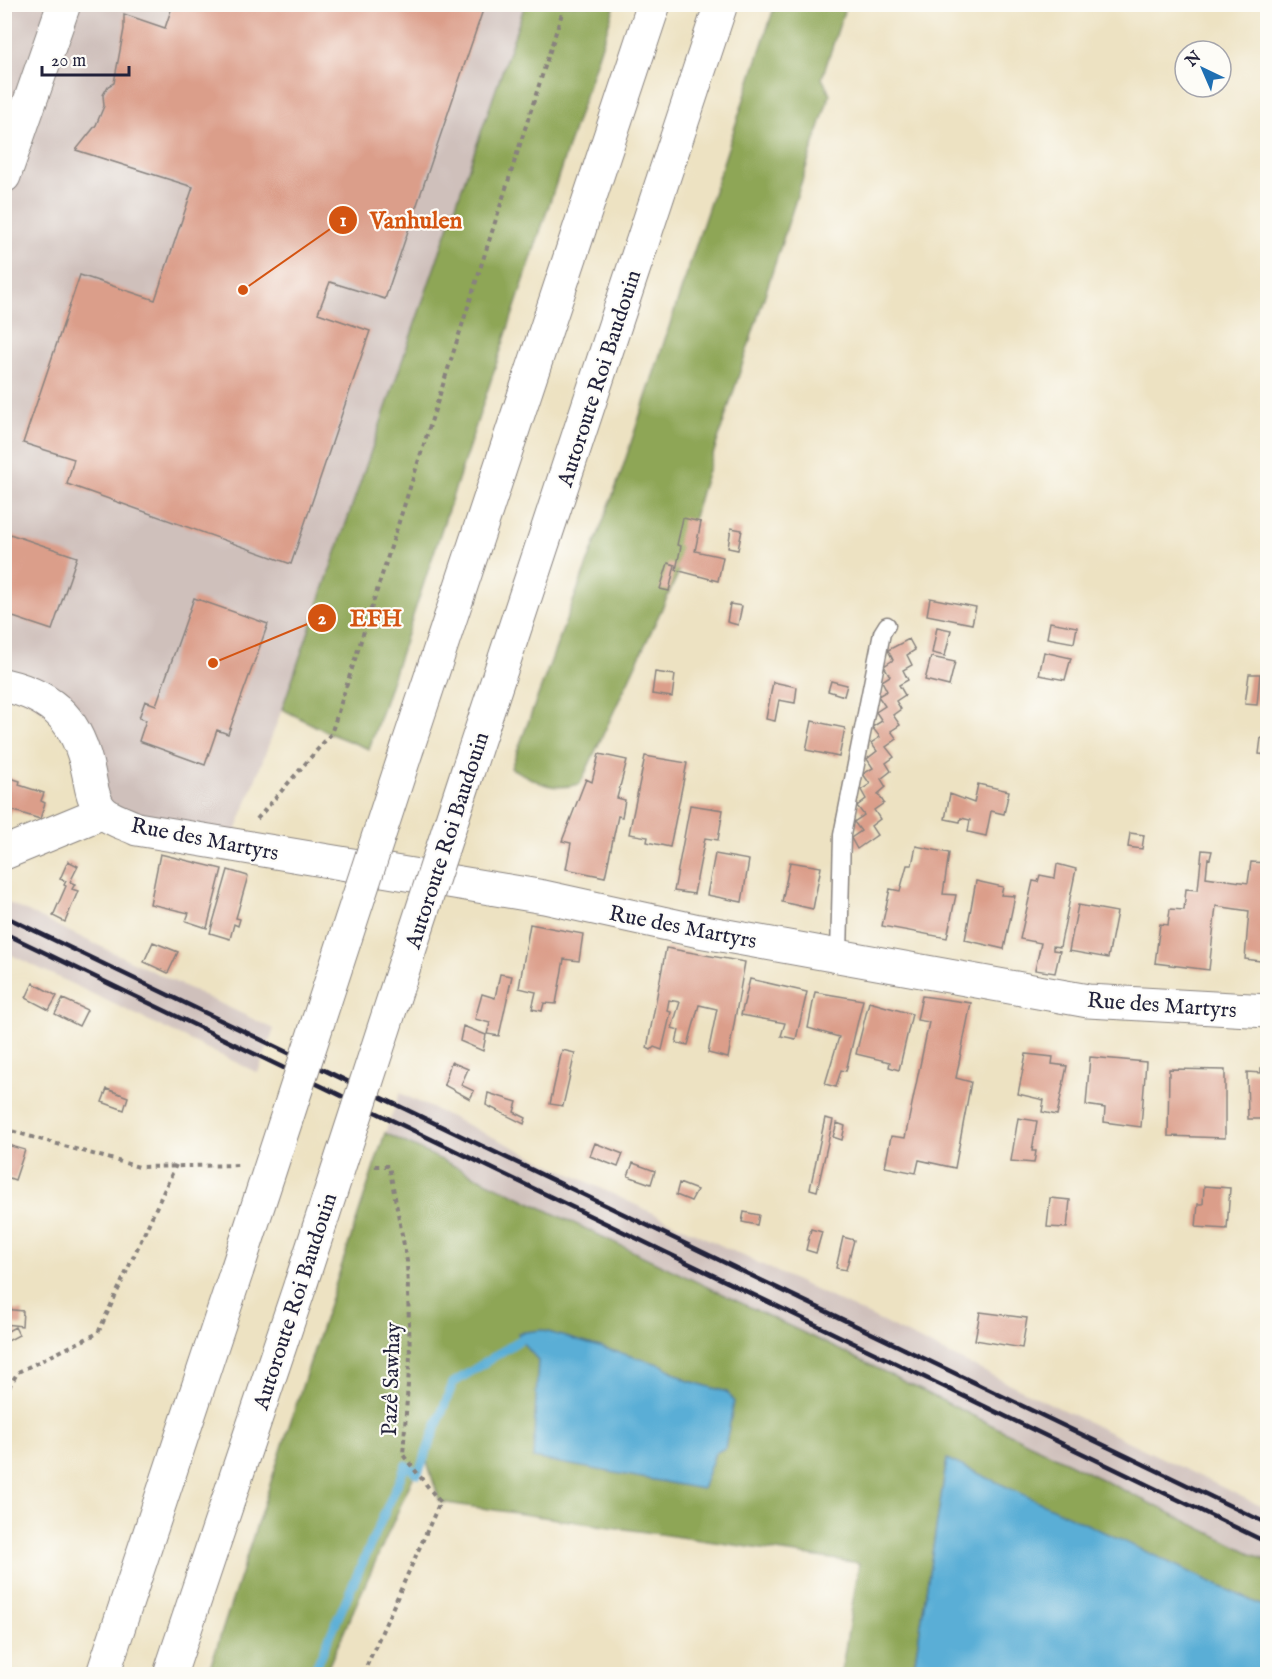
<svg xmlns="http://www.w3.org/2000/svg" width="1272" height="1679" font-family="'IM FELL English',serif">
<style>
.industrial{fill:#cfc0bb}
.forest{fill:#8ea657;stroke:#586449;stroke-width:1.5}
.water{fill:#5aaed6;stroke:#3e6888;stroke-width:1.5}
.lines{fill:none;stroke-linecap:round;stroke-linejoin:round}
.stream{stroke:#5aaed6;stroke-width:9}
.building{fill:#db9e8a}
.service-casing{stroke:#88827e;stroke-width:19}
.minor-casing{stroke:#88827e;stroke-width:35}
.motorway-casing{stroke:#88827e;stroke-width:35}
.path{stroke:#88827e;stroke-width:4;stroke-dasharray:4.5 4.5;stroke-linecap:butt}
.service{stroke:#fff;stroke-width:16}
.minor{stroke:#fff;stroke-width:33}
.motorway{stroke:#fff;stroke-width:33}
.rail{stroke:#22223b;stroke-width:4.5}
.motorway-bridge-casing{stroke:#88827e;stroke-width:35;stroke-linecap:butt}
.motorway-bridge{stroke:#fff;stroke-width:33}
.labels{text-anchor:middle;stroke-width:4.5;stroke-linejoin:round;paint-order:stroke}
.street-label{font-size:22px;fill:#22223b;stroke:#fdfcf7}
.leader{fill:none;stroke:#d45411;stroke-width:2}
.callout-dot{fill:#d45411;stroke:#fdfcf7;stroke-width:2}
.mark-label{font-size:18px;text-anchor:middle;font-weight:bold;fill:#fff}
.callout-label{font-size:24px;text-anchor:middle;font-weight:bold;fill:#d45411;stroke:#fdfcf7;stroke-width:4.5;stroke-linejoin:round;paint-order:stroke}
</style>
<rect width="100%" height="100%" fill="#fdfcf7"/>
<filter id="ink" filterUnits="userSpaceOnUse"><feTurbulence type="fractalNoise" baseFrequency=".0167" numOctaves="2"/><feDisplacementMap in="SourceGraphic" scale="12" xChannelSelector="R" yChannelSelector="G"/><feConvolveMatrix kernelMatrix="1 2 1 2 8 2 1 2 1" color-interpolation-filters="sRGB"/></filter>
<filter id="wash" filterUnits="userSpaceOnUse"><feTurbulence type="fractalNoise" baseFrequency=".008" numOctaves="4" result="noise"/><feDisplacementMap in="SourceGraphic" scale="24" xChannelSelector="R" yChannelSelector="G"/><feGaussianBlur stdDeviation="1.35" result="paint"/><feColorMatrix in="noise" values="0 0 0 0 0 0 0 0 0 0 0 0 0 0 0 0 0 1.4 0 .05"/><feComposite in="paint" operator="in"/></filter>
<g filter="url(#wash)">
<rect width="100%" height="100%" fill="#ede2c2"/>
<path class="industrial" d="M 5,5 L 525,5 L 282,709 L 234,837 L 103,812 L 77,735 L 5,685 Z
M 5,901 L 274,1029 L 258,1073 L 5,952 Z
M 400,1093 L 866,1314 L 1267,1509 L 1267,1561 L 848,1354 L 385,1133 Z"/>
<path class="forest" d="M 525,5 L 615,5 L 369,749 L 331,734 L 282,709 Z
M 775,5 L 846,5 L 822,78 L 830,94 L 701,492 L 678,574 L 580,784 C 550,792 537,782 511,768 L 620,476 Z
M 385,1133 L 848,1354 L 1267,1561 L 1267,1608 L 947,1460 L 913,1674 L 841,1674 L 859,1563 L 440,1502 L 424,1453 L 325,1674 L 208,1674 Z"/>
<path class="water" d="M 541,1330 L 662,1365 L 686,1380 L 727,1392 L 734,1402 L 725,1448 L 715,1453 L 702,1489 L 533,1458 L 538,1360 L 520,1340 L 518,1333 Z
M 947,1459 L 1267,1608 L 1267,1674 L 913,1674 Z"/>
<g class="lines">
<path class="stream" d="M 313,1674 L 406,1465 L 418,1474 L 453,1383 L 520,1340"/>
</g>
<g id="blocks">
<path class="building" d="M 173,4 L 485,4 L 385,299 L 330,282 L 318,313 L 370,331 L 291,564 L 67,484 L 74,459 L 23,443 L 80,275 L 155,300 L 193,187 L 76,150 L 96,125 L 104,106 L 103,95 L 108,86 L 114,83 L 124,29 L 124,14 L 165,28 Z
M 683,518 L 701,522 L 695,551 L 723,557 L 718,581 L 676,570 L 681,546 L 677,545 Z
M 731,528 L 742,530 L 738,550 L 728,548 Z
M 4,532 L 77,557 L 52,630 L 4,614 Z
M 668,563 L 675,565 L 669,591 L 660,589 Z
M 194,598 L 268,624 L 228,734 L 217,730 L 205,765 L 139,741 L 146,720 L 139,718 L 145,701 L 156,705 Z
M 930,598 L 976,607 L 972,624 L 927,615 Z
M 730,604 L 742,606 L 738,625 L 727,622 Z
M 1050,622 L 1077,627 L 1074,643 L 1047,638 Z
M 937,627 L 951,630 L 945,656 L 932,653 Z
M 909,639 L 915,650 L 907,655 L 912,665 L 903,670 L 908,680 L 899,685 L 905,695 L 896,701 L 901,709 L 893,715 L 900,725 L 891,731 L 897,739 L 886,747 L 894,757 L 886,763 L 891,771 L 881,779 L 886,787 L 878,794 L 884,803 L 874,810 L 880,819 L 871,826 L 877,835 L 857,849 L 851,838 L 861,831 L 854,822 L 864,815 L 857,806 L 866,799 L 861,790 L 870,784 L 863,774 L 873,768 L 867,759 L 877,751 L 871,743 L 880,737 L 872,727 L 882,721 L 876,712 L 885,706 L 878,696 L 887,691 L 882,681 L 890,676 L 884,666 L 893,660 L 888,650 Z
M 1044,652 L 1071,658 L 1065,680 L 1039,675 Z
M 931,657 L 955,662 L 949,686 L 925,680 Z
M 655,672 L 675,675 L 672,697 L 652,694 Z
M 1249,674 L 1260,674 L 1257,705 L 1245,704 Z
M 831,681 L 847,685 L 844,696 L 828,691 Z
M 773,682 L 797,687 L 795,703 L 779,700 L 775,721 L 766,719 Z
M 812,721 L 845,728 L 839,757 L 806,750 Z
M 1261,738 L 1268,739 L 1268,755 L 1259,754 Z
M 599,754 L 627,760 L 617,798 L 625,800 L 622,817 L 618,816 L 605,877 L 566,869 L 571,843 L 562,841 L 586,779 L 592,782 Z
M 645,756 L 687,763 L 670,847 L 647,842 L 648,837 L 629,834 Z
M 4,776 L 20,781 L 19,785 L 44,793 L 41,801 L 45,803 L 40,819 L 11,810 L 4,827 Z
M 978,784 L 1009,791 L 1004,814 L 991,811 L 986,836 L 968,832 L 970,820 L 961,818 L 960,822 L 945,819 L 950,794 L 974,803 Z
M 690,805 L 723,810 L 718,840 L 705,838 L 694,894 L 674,891 Z
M 1130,833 L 1144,835 L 1142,849 L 1128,847 Z
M 916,846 L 949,853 L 943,894 L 956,895 L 947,938 L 882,926 L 890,889 L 900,891 L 907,865 L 912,865 Z
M 1202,850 L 1212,851 L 1210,859 L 1208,858 L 1206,877 L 1248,883 L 1251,862 L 1268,863 L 1268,962 L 1245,959 L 1249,911 L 1216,906 L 1209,970 L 1155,963 L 1160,924 L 1168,925 L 1170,909 L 1184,910 L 1186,889 L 1198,890 Z
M 160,854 L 222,869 L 207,928 L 186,921 L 189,913 L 150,904 Z
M 715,854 L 749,860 L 742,902 L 707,895 Z
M 68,861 L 78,866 L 70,882 L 75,884 L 72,889 L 78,891 L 65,922 L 53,916 L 66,886 L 64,885 L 66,881 L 60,879 Z
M 790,862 L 821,867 L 813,909 L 782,902 Z
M 1057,864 L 1076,869 L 1060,947 L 1053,946 L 1053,950 L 1060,951 L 1055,973 L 1035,970 L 1041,943 L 1020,939 L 1033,881 L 1038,882 L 1040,875 L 1055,878 Z
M 228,870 L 248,876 L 236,918 L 240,919 L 238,926 L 234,924 L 230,939 L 210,933 Z
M 976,881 L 1003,887 L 1001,895 L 1015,896 L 1004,949 L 965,940 Z
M 1078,905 L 1117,912 L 1108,958 L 1069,951 Z
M 530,924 L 583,934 L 579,961 L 564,959 L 556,1004 L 544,1003 L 542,1011 L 532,1009 L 536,992 L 519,988 Z
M 153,942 L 178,952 L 168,973 L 144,962 Z
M 666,948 L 745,962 L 728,1058 L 708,1053 L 717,1009 L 699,1005 L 688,1045 L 676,1043 L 679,1030 L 672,1028 L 680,1002 L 669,1000 L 667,1011 L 671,1012 L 662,1050 L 654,1047 L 651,1050 L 647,1048 Z
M 500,974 L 512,976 L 499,1036 L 487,1034 L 490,1023 L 475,1019 L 482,994 L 495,998 Z
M 750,979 L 807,992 L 796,1039 L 781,1036 L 785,1023 L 741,1015 Z
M 33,983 L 57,996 L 49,1010 L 26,998 Z
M 815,992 L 863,1000 L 846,1071 L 841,1070 L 836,1087 L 825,1084 L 839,1037 L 808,1028 Z
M 922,996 L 971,1003 L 956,1078 L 971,1082 L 955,1168 L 919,1160 L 916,1173 L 885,1167 L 891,1136 L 905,1138 L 929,1022 L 917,1020 Z
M 63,999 L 87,1010 L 79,1026 L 55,1014 Z
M 869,1002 L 912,1014 L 899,1070 L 889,1067 L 890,1062 L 856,1054 Z
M 463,1026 L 486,1035 L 483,1051 L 460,1041 Z
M 562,1050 L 575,1053 L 563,1106 L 550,1104 Z
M 1026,1054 L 1053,1057 L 1052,1064 L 1067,1066 L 1057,1115 L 1042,1112 L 1044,1100 L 1018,1094 Z
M 1090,1057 L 1146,1062 L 1141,1127 L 1104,1122 L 1105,1108 L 1086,1105 Z
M 451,1062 L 468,1069 L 461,1085 L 474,1091 L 470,1099 L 444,1085 Z
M 1261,1068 L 1268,1068 L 1268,1119 L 1248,1119 L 1247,1072 L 1261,1073 Z
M 1169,1069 L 1225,1070 L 1225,1138 L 1168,1136 Z
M 107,1089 L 128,1097 L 124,1110 L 102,1102 Z
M 488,1093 L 517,1102 L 514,1112 L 526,1118 L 524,1124 L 486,1105 Z
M 825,1118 L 833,1120 L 817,1191 L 810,1189 Z
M 1018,1118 L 1037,1121 L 1032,1151 L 1036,1151 L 1034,1163 L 1011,1161 Z
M 837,1123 L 845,1126 L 842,1140 L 833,1137 Z
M 595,1143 L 623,1154 L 618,1167 L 590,1156 Z
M 4,1144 L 25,1150 L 15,1180 L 4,1176 Z
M 633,1163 L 655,1171 L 651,1184 L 628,1176 Z
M 679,1183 L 697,1190 L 691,1201 L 676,1195 Z
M 1204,1186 L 1230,1188 L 1227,1229 L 1196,1227 L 1198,1204 L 1203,1204 Z
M 1050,1198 L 1070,1200 L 1067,1228 L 1047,1227 Z
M 744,1212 L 759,1215 L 757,1225 L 742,1222 Z
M 811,1229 L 822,1232 L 816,1253 L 806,1250 Z
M 843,1237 L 854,1240 L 846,1270 L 836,1268 Z
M 4,1309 L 23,1311 L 22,1326 L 4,1324 Z
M 980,1312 L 1027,1318 L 1022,1348 L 975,1340 Z
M 15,1327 L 19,1335 L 4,1343 L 4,1333 Z"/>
</g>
</g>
<g filter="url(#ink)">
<use href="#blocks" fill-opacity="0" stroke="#88827e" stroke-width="1.5"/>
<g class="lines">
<g class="service-casing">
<path id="service" d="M 839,954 L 842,835 L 882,633 L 887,625"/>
</g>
<g class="minor-casing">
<path id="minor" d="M 4,176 L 64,4
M 4,685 C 56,697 79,723 89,775 C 91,787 94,805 104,813 C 112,820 127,824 137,829 L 544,897 L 699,931 L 1088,1001 L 1268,1011
M 4,853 L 103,812"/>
</g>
<g class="motorway-casing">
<path id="motorway" d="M 408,746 L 654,4
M 468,770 L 721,4
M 103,1674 L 237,1270
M 170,1674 L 301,1283"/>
</g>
<path class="path" d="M 257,819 L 331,734 L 565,4
M 4,1129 L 139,1167 L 240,1165
M 4,1395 L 18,1372 L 98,1333 L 176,1165
M 363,1674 L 440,1502 L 403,1455 L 410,1356 L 407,1261 L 389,1166 L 371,1166"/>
<use href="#service" class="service"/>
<use href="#minor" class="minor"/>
<use href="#motorway" class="motorway"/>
<path class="rail" d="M 4,916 L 1268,1524
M 4,933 L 1268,1543"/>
<g class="motorway-bridge-casing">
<path id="motorway-bridge" d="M 237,1270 L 408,746
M 301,1283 L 468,770"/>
</g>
<use href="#motorway-bridge" class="motorway-bridge"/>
</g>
</g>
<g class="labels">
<g class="street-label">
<text transform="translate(598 378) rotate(-72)" y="8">Autoroute Roi Baudouin</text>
<text transform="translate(205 838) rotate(11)" y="8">Rue des Martyrs</text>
<text transform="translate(446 840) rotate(-72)" y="8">Autoroute Roi Baudouin</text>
<text transform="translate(683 926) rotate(11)" y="8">Rue des Martyrs</text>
<text transform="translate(1162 1004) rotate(4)" y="8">Rue des Martyrs</text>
<text transform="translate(294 1301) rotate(-72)" y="8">Autoroute Roi Baudouin</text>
<text transform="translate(390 1379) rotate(-88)" y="8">Pazê Sawhay</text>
</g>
</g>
<path class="leader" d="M243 290L343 220M213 663L322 618"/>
<g class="callout-dot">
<circle cx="243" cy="290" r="6"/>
<circle cx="213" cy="663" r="6"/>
<circle cx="343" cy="220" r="15"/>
<circle cx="322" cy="618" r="15"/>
</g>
<g class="mark-label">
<text x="343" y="226">1</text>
<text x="322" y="624">2</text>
</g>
<g class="callout-label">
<text x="416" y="228">Vanhulen</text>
<text x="376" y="626">EFH</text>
</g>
<rect width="1272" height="1679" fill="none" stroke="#fdfcf7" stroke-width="24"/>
<g transform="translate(1203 69) rotate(316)"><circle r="28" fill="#fdfcf7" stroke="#a5a5ac" stroke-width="1.5"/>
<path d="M0-4.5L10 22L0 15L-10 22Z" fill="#1f6fb2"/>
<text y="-9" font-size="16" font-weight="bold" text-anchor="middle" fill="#22223b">N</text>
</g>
<path d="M42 66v9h87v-9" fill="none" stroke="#22223b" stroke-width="3"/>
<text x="51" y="66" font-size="18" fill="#22223b" stroke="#fdfcf7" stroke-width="4.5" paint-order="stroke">20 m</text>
</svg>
